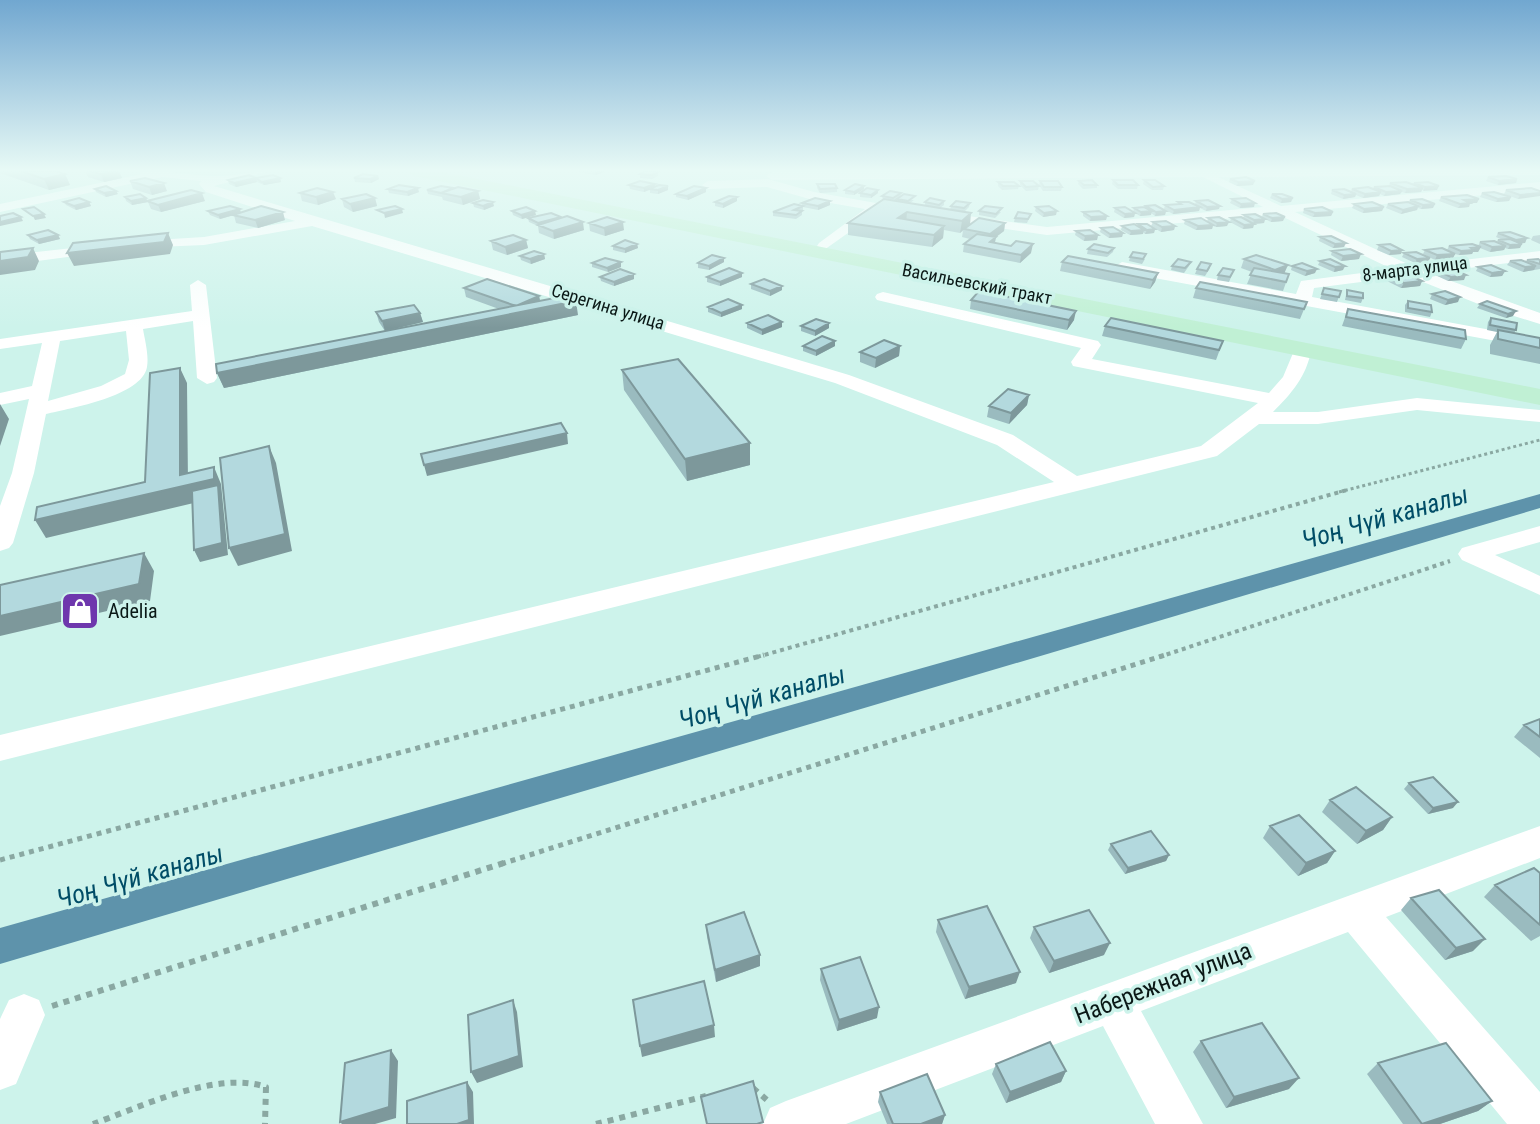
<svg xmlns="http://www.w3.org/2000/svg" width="1540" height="1124" font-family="'Roboto Condensed',sans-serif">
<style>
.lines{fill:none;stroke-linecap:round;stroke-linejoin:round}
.canal{fill:#5e93ab;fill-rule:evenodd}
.path-far3{stroke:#8aa8a2;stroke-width:3;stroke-dasharray:3 3;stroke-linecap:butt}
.path-far2{stroke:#8aa8a2;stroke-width:4;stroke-dasharray:4 4;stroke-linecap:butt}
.path-far1{stroke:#8aa8a2;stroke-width:5;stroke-dasharray:5 5;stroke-linecap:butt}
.path{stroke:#8aa8a2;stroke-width:6;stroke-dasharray:6 6;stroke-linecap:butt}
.minor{fill:#fff;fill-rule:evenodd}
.major{fill:#c0f0d4;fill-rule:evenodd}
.wall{fill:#9abbbf}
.shaded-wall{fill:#7d989b}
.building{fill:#b3d9de;stroke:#7d989b;stroke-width:2}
.labels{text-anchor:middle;stroke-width:7;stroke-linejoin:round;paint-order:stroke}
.far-street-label{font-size:18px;fill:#0a1816;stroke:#cdf3eb}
.poi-label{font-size:20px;fill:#0a1816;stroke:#cdf3eb;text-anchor:start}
.near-street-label{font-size:24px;fill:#0a1816;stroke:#cdf3eb}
.near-water-label{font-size:26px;font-style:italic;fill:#004d67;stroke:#cdf3eb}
</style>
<rect width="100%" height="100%" fill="#cdf3eb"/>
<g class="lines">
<path class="canal" d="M 1540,494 L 1540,508 L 0,964 L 0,928 Z"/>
<path class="path-far3" d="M 1339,492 L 1540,440"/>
<path class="path-far2" d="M 757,657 L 1347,490
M 1159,657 L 1450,561"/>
<path class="path-far1" d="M 0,860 L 764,655
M 501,864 L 1165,655"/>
<path class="path" d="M 52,1006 L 507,862
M 753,1088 L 767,1100
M 93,1124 C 140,1107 217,1070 266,1087 L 265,1124
M 596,1124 L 706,1096"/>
<path class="minor" d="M 138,171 C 166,170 193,176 220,176 C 236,176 253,171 270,171 L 214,186 L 849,375 L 1013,435 L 1077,476 L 1201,446 L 1258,403 L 1073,366 L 1071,362 L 1081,348 L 877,300 L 875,297 L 877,294 L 883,292 L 1098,341 L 1101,345 L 1092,359 L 1269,393 L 1283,377 L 1296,346 L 1308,346 L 1311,350 C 1307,376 1291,394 1273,412 L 1318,412 L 1417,398 L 1540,410 L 1540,422 L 1417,410 L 1318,424 L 1259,424 L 1217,456 L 0,761 L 0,735 L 1054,482 L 997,445 L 835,383 L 312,226 L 204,245 L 134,248 L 134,242 L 139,241 L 204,237 L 295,221 L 206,192 L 199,184 L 201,181 L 162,177 L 0,212 L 0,204 L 142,174 Z
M 1013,171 L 1540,171 L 1540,175 L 1218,177 L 1281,206 L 1540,182 L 1540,190 L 1295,212 L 1412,266 L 1540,251 L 1540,259 L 1429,273 L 1540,313 L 1540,324 L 1491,309 L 1408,276 L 1314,288 L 1312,297 L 1540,339 L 1540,349 L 1122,272 L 1114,267 L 1122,262 L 1296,294 L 1301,281 L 1392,269 L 1277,214 L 1047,235 L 879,211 L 824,250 L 817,246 L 819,243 L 865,209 L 813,200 L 767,187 L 708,189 L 702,185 L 708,181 L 768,179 L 814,192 L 876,203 L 1047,227 L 1263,207 L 1203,177 L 772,180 L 766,176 L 772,172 Z
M 100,245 L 105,246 L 105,252 L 0,266 L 0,256 Z
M 198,280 L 206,285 L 217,378 L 214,382 L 207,384 L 197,378 L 193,321 L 143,329 C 145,341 149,355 147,367 C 142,396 71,408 46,414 L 34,473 L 13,543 L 9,548 L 0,551 L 0,506 L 12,473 L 29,399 L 0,405 L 0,393 L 32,386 L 42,343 L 0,349 L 0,339 L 192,311 L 190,285 ZM 126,331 L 129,360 L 125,374 L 101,386 L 48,401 L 60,341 Z
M 1540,526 L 1540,542 L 1495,555 L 1540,576 L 1540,595 L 1462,560 L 1458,554 L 1462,548 Z
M 1540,826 L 1540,858 L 1386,917 L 1540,1092 L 1540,1124 L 1507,1124 L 1348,932 L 1141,1011 L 1203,1124 L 1155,1124 L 1103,1026 L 846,1124 L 763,1124 L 770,1108 L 786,1101 Z
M 24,994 L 39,1000 L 45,1015 L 16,1084 L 0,1090 L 0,1019 L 9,1000 Z"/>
<path class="major" d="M 406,171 L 437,171 L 1540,389 L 1540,405 L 414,176 Z"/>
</g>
<path class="wall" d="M 0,171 L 56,171 L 65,174 L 70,185 L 49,190 L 0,173 Z
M 85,171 L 119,171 L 122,178 L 104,182 L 88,177 Z
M 578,171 L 603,171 L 604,172 L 596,175 L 579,172 Z
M 658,172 L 658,176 L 652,179 L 640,178 L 640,174 Z
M 378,176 L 379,179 L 371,183 L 355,182 L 354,178 Z
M 1488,177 L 1517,179 L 1516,183 L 1498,185 L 1486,181 Z
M 256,178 L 280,178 L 281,182 L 264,185 L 257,182 L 236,187 L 229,184 L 228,180 Z
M 1230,179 L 1253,185 L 1237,186 L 1229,182 Z
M 1113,180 L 1138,185 L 1137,189 L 1118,189 L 1112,184 Z
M 1144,180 L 1164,186 L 1163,190 L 1152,190 L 1143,184 Z
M 130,181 L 167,191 L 152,195 L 133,189 Z
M 1020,181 L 1039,186 L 1038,190 L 1026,191 L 1020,185 Z
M 1040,181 L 1062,187 L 1061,191 L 1043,191 L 1039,185 Z
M 1079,181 L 1097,185 L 1097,188 L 1083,189 L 1078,184 Z
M 998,182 L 1019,186 L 1018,189 L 1002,190 L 998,186 Z
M 1390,183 L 1413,185 L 1414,183 L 1437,190 L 1422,190 L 1421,192 L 1405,193 L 1402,192 L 1400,194 L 1384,196 L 1380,194 L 1379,196 L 1363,198 L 1356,195 L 1355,197 L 1343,199 L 1331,194 L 1332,190 L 1351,191 L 1352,189 L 1373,190 L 1374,187 L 1389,186 Z
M 655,184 L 655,186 L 668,190 L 658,194 L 650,193 L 650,190 L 644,192 L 630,189 L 629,185 Z
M 817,184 L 837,188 L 837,192 L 820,193 L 817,188 Z
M 453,188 L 478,191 L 480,199 L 463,205 L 443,200 L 442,197 L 428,194 L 427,190 Z
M 95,189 L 118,194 L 106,197 L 96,192 Z
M 388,189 L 419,192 L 408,196 L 389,193 Z
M 864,189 L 854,195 L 845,194 L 845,190 Z
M 1506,190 L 1540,191 L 1518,199 L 1504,194 Z
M 706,192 L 688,200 L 676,197 L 676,194 Z
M 300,193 L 336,199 L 318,205 L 302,201 Z
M 860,193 L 878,193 L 871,198 L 860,197 Z
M 901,193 L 900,197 L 894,201 L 897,201 L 897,199 L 914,200 L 910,203 L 925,206 L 925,202 L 944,201 L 944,205 L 940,208 L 970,224 L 1005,223 L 1004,231 L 996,237 L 995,243 L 1031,253 L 1020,263 L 963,252 L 964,244 L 970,239 L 962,237 L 963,231 L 960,233 L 944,230 L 943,238 L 932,247 L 848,235 L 848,223 L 883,200 L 882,196 Z
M 1482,193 L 1511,197 L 1509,201 L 1496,202 L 1480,197 Z
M 1272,194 L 1291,202 L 1281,203 L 1270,198 Z
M 125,197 L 147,201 L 205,201 L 161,212 L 151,209 L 148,202 L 132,205 L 126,201 Z
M 737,197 L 737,201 L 723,208 L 715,206 L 715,202 Z
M 1441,197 L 1477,203 L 1470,203 L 1469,207 L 1458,208 L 1439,201 Z
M 375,198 L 377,206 L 353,212 L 344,207 L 342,199 Z
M 1232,199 L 1254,207 L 1240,208 L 1230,203 Z
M 1410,200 L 1433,208 L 1421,209 L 1418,208 L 1417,210 L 1401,214 L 1386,208 L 1388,204 L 1409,203 Z
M 830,201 L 830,205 L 818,210 L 803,207 L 803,210 L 800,211 L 802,211 L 802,215 L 796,219 L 773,216 L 773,212 L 802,205 L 802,203 Z
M 1196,201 L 1219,209 L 1206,211 L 1200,208 L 1199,211 L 1173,214 L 1164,209 L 1165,205 L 1178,204 L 1178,202 L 1195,204 Z
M 64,202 L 89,202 L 91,206 L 76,210 L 66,205 Z
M 473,203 L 494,206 L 484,210 L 474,207 Z
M 970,203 L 969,207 L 964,212 L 950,210 L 951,206 Z
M 1354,204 L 1382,211 L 1363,213 L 1352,208 Z
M 1146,206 L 1166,211 L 1165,215 L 1155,216 L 1151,213 L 1151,215 L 1140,216 L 1133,212 L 1134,208 L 1145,208 Z
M 1036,207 L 1056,215 L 1043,217 L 1035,211 Z
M 1115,208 L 1135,213 L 1134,217 L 1124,218 L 1114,212 Z
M 1304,209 L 1333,212 L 1331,216 L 1313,217 L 1303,213 Z
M 208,211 L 241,212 L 285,220 L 258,228 L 236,223 L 234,215 L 220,219 L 210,215 Z
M 512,211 L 536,215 L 522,219 L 513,215 Z
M 979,211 L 1001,212 L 995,218 L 979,215 Z
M 1083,212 L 1107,216 L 1106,220 L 1090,221 L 1083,216 Z
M 1031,214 L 1027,223 L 1014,222 L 1015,218 Z
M 1263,214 L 1283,221 L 1271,222 L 1265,219 L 1264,223 L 1254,224 L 1253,228 L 1243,229 L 1230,222 L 1231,218 L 1243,218 L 1244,215 L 1262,217 Z
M 528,218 L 561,218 L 584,230 L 554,239 L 539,233 L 538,226 L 529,222 Z
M 1208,218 L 1227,226 L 1216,227 L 1213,226 L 1212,229 L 1196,230 L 1184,224 L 1185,220 L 1207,222 Z
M 1153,222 L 1175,226 L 1174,230 L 1161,232 L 1151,226 Z
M 589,223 L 624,230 L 605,236 L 590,231 Z
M 1138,224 L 1155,229 L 1154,233 L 1145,234 L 1143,232 L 1143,234 L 1130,235 L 1121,230 L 1122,226 L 1138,227 Z
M 1101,228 L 1123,233 L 1122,237 L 1109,238 L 1100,232 Z
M 1076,231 L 1098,235 L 1097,240 L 1084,241 L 1075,235 Z
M 1498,233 L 1527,238 L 1525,243 L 1520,243 L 1520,248 L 1508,249 L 1505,248 L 1504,250 L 1490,252 L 1480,248 L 1478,252 L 1473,252 L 1472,254 L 1459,255 L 1455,254 L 1453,258 L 1435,260 L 1423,254 L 1425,250 L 1447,250 L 1449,246 L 1478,246 L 1480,242 L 1497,242 L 1498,240 L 1503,240 L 1496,237 Z
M 28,235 L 58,235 L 60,239 L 39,244 L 30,239 Z
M 1540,235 L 1540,244 L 1531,240 L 1533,236 Z
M 1320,237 L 1344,247 L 1333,248 L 1319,241 Z
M 526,240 L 528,248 L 507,255 L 493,250 L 491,241 Z
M 637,244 L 638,248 L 625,253 L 613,250 L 613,246 Z
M 1379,245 L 1401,254 L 1389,255 L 1377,250 Z
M 1114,248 L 1113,252 L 1107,257 L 1087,254 L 1088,249 Z
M 1332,251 L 1359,259 L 1341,261 L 1331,255 Z
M 1404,253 L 1430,258 L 1428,262 L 1415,263 L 1402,257 Z
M 544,254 L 545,259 L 531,264 L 521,260 L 520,256 Z
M 1130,257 L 1145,259 L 1142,264 L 1129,261 Z
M 1244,259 L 1289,274 L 1283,291 L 1247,284 L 1252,272 L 1241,268 Z
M 1527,260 L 1540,260 L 1540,269 L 1523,272 L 1507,265 L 1510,261 L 1526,262 Z
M 1320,261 L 1343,270 L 1334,272 L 1318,265 Z
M 621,262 L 621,267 L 608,272 L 592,267 L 592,263 Z
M 724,262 L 709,270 L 698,268 L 698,263 Z
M 1062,262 L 1158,273 L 1155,282 L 1150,289 L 1060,271 Z
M 1191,262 L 1189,266 L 1184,273 L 1171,270 L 1172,266 Z
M 1292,266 L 1315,273 L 1305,276 L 1291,270 Z
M 1478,267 L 1505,271 L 1502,276 L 1490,277 L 1476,271 Z
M 1210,268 L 1205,276 L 1195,274 L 1197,269 Z
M 1234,270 L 1229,282 L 1217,280 L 1218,275 Z
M 1435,270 L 1464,280 L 1448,281 L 1433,274 Z
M 1389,276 L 1422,281 L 1420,286 L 1401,288 L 1387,281 Z
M 600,277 L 634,279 L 614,286 L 601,281 Z
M 707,277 L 742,277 L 720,286 L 707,282 Z
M 751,284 L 782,286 L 782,290 L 770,296 L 751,289 Z
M 464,288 L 539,296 L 540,301 L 578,315 L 224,388 L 217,373 L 499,309 L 466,297 Z
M 1196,288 L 1307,302 L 1300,319 L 1193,298 Z
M 1324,288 L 1341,291 L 1337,302 L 1320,299 Z
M 1347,290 L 1363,298 L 1361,303 L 1345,300 Z
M 1432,294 L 1458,302 L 1445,305 L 1430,299 Z
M 971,300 L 1074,320 L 1067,330 L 970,309 Z
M 1408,301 L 1432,312 L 1430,317 L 1405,312 L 1405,305 Z
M 1480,304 L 1513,316 L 1506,318 L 1477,308 Z
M 742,305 L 742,309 L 721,317 L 708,312 L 708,307 Z
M 1348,309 L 1466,339 L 1461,349 L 1342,326 Z
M 376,312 L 420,313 L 423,322 L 385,331 L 379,322 Z
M 1491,318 L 1516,330 L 1514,333 L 1540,338 L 1540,364 L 1490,354 L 1490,345 L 1497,332 L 1487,330 L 1488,322 Z
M 782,322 L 782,327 L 762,335 L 747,328 L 747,323 Z
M 829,323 L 829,328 L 815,336 L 801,331 L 801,326 Z
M 1105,326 L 1223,341 L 1216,360 L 1102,336 Z
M 803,346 L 835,346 L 816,356 L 803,351 Z
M 900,346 L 899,356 L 875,368 L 860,362 L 860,352 Z
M 622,370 L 750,465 L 687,481 L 624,390 Z
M 1029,395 L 1027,405 L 1009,424 L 987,417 L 989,406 Z
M 1540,719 L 1540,758 L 1514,737 L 1524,725 Z
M 1409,783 L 1453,808 L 1428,814 L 1404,789 Z
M 1330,800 L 1392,817 L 1383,830 L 1357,844 L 1322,812 Z
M 1270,826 L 1335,851 L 1327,863 L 1298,876 L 1263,838 Z
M 1111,844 L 1169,855 L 1166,861 L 1125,874 L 1108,850 Z
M 1540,873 L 1540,936 L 1531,941 L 1484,897 L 1495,885 Z
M 1411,898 L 1473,951 L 1445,960 L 1401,910 Z
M 938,920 L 1016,983 L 965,999 L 936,932 Z
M 706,925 L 760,955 L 760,966 L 716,982 L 707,937 Z
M 1034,927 L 1104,955 L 1049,973 L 1030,938 Z
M 821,969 L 877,1018 L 837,1031 L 820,980 Z
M 1201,1041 L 1289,1089 L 1226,1108 L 1193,1052 Z
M 1378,1063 L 1492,1101 L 1478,1111 L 1440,1124 L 1403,1124 L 1367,1074 Z
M 996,1064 L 1066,1071 L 1061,1082 L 1006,1103 L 992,1074 Z
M 880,1092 L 945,1115 L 942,1124 L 887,1124 L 878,1102 Z"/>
<path class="shaded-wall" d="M 116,171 L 119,171 L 122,178 L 104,182 L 101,174 Z
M 598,171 L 603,171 L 604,172 L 596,175 L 595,172 Z
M 65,174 L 70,185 L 49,190 L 44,179 Z
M 378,176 L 379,179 L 371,183 L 370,179 Z
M 256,178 L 257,182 L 236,187 L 234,183 Z
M 280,178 L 281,182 L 264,185 L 262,182 Z
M 1517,179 L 1516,183 L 1498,185 L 1499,181 Z
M 1255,181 L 1253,185 L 1237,186 L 1238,182 Z
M 164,183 L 167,191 L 152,195 L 149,187 Z
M 655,184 L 655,187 L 644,192 L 644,188 Z
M 668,186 L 668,190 L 658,194 L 658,190 Z
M 864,186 L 864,189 L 854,195 L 854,192 Z
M 1439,186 L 1437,190 L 1423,191 L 1425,187 Z
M 418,188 L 419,192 L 408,196 L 407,192 Z
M 706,188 L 706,192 L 688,200 L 687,196 Z
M 1423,188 L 1421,192 L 1405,193 L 1407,189 Z
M 878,190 L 878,193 L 871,198 L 871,195 Z
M 116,191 L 118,194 L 106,197 L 104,193 Z
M 478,191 L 480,199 L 463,205 L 461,197 Z
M 1402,191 L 1400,194 L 1384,196 L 1386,192 Z
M 333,192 L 336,199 L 318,205 L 316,197 Z
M 1381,192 L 1379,196 L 1363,198 L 1365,194 Z
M 202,193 L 205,201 L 161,212 L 158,205 Z
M 1540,193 L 1540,196 L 1518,199 L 1520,195 Z
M 1356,194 L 1355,197 L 1343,199 L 1344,195 Z
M 737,197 L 737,201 L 723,208 L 723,204 Z
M 1511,197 L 1509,201 L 1496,202 L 1498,199 Z
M 146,198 L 148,202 L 132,205 L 131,201 Z
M 375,198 L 377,206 L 353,212 L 350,204 Z
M 1293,198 L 1291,202 L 1281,203 L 1282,199 Z
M 1479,199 L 1477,203 L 1470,203 L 1469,207 L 1458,208 L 1464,200 Z
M 830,201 L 830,205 L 818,210 L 818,206 Z
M 89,202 L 91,206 L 76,210 L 74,206 Z
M 493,202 L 494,206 L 484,210 L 483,206 Z
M 1255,203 L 1254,207 L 1240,208 L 1241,204 Z
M 1435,204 L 1433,208 L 1421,209 L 1423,205 Z
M 1220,206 L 1219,209 L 1206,211 L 1207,207 Z
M 1418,206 L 1417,210 L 1401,214 L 1403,210 Z
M 1200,207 L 1199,211 L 1173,214 L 1174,210 Z
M 1384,207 L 1382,211 L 1363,213 L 1364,209 Z
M 240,209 L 241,213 L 220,219 L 218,215 Z
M 402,209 L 403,213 L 385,218 L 384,213 Z
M 535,211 L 536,215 L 522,219 L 521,215 Z
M 1057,211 L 1056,215 L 1043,217 L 1044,213 Z
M 1152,211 L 1151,215 L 1140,216 L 1141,212 Z
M 1166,211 L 1165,215 L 1155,216 L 1156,212 Z
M 283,212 L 285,220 L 258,228 L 255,220 Z
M 907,212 L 906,224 L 898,218 Z
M 1333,212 L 1331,216 L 1313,217 L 1315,213 Z
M 971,213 L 970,225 L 964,229 L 960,233 L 962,221 Z
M 1135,213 L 1134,217 L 1124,218 L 1125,214 Z
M 44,214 L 46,218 L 35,220 L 33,216 Z
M 1107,216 L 1106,220 L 1090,221 L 1091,217 Z
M 21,217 L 23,221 L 0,226 L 0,222 Z
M 1285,217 L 1283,221 L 1271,222 L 1272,218 Z
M 1265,219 L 1264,223 L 1253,224 L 1254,220 Z
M 583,222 L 584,230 L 554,239 L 553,231 Z
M 623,222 L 624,230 L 605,236 L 604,228 Z
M 1229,222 L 1227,226 L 1216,227 L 1217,223 Z
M 1005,223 L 1004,231 L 996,237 L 994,246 L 989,242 L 990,234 Z
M 1254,224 L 1253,228 L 1243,229 L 1244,225 Z
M 1213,225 L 1212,229 L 1196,230 L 1198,226 Z
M 944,226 L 943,238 L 932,247 L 934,235 Z
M 1175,226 L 1174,230 L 1161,232 L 1162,227 Z
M 1155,229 L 1154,233 L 1145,234 L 1147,230 Z
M 1144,230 L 1143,234 L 1130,235 L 1131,231 Z
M 168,233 L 173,245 L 170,254 L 74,266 L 67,253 Z
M 1123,233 L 1122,237 L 1109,238 L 1110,234 Z
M 58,235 L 60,239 L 39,244 L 37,240 Z
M 1098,235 L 1097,240 L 1084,241 L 1085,236 Z
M 1527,238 L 1525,243 L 1513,244 L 1516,240 Z
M 526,240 L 528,248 L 507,255 L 505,247 Z
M 1346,243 L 1344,247 L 1333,248 L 1335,244 Z
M 637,244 L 638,248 L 625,253 L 625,249 Z
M 1033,244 L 1031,253 L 1020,263 L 1021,255 Z
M 1522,244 L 1520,248 L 1508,249 L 1510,245 Z
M 1506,246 L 1504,250 L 1490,252 L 1492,247 Z
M 1481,247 L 1478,252 L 1473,252 L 1472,254 L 1459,255 L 1461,251 Z
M 33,248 L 39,261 L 35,270 L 0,275 L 0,261 Z
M 1402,250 L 1401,254 L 1389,255 L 1391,251 Z
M 544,254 L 545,259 L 531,264 L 530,259 Z
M 1361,254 L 1359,259 L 1341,261 L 1343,256 Z
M 1455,254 L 1453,258 L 1435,260 L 1437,255 Z
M 724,258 L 724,262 L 709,270 L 709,266 Z
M 1430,258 L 1428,262 L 1415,263 L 1417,259 Z
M 621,262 L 621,267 L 608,272 L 607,268 Z
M 1288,265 L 1284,274 L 1272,279 L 1275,270 Z
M 1345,266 L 1343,270 L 1334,272 L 1335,267 Z
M 1536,266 L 1534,270 L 1523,272 L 1525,267 Z
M 1317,269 L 1315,273 L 1305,276 L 1307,271 Z
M 1505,271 L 1502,276 L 1490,277 L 1492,273 Z
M 742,273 L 742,277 L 720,286 L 720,282 Z
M 1158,273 L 1155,282 L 1150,289 L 1153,280 Z
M 634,274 L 634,279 L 614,286 L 614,282 Z
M 1466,275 L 1464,280 L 1448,281 L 1451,277 Z
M 1422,281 L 1420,286 L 1401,288 L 1404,283 Z
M 782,286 L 782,290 L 770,296 L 770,291 Z
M 539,296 L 541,305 L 576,301 L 578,315 L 224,388 L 217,373 L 516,306 Z
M 1460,297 L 1458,302 L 1445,305 L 1448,300 Z
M 742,305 L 742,309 L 721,317 L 721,313 Z
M 1076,311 L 1074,320 L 1067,330 L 1069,320 Z
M 1516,311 L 1513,316 L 1506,318 L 1508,314 Z
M 420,313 L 423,322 L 385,331 L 382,321 Z
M 782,322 L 782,327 L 762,335 L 762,330 Z
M 829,323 L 829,328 L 815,336 L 815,331 Z
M 835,341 L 835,346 L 816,356 L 816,351 Z
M 900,346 L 899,356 L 875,368 L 876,358 Z
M 180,368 L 187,383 L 188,485 L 214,467 L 221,484 L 228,555 L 200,562 L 194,550 L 219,497 L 46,538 L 35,520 L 180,475 Z
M 1029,395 L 1027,405 L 1009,424 L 1011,413 Z
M 0,404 L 9,419 L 0,446 Z
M 567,433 L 568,444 L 427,476 L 424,465 Z
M 750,443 L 750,465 L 687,481 L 685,459 Z
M 269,446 L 276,463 L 292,551 L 238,566 L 229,548 Z
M 144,553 L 154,571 L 150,601 L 0,636 L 0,616 Z
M 1458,802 L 1453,808 L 1428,814 L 1433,808 Z
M 1392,817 L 1383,830 L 1357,844 L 1366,831 Z
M 1335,851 L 1327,863 L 1298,876 L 1306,863 Z
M 1169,855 L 1166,861 L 1125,874 L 1128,868 Z
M 1485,939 L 1473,951 L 1445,960 L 1456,948 Z
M 1110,943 L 1104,955 L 1049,973 L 1054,961 Z
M 760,955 L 760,966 L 716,982 L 715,970 Z
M 1020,972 L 1016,983 L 965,999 L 969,987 Z
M 513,1000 L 517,1012 L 523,1067 L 477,1083 L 471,1072 Z
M 879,1007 L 877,1018 L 837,1031 L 839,1020 Z
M 714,1025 L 715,1037 L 642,1057 L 640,1046 Z
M 391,1050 L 398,1061 L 396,1118 L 375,1124 L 342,1124 L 340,1122 Z
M 1066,1071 L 1061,1082 L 1006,1103 L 1010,1092 Z
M 1299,1078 L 1289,1089 L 1226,1108 L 1234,1097 Z
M 467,1082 L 473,1092 L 474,1124 L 457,1124 Z
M 1492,1101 L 1478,1111 L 1440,1124 L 1422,1124 Z
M 945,1115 L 942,1124 L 921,1124 Z"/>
<path class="building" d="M 21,171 L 56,171 L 65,174 L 44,179 Z
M 90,171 L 116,171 L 101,174 Z
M 645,171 L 649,171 L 658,172 L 652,175 L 640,174 Z
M 363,174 L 378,176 L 370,179 L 354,178 Z
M 249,175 L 256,178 L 273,175 L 280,178 L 262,182 L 256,178 L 234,183 L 228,180 Z
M 1506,176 L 1517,179 L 1499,181 L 1488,177 Z
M 1246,177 L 1255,181 L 1238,182 L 1230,179 Z
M 145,178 L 164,183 L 149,187 L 130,181 Z
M 1092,180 L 1097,185 L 1084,185 L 1079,181 Z
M 1113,180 L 1133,180 L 1138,185 L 1118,185 Z
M 1144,180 L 1155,180 L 1164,186 L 1153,187 Z
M 640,181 L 655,184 L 644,188 L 629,185 Z
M 1020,181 L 1033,181 L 1039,186 L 1026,187 Z
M 1040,181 L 1058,181 L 1062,187 L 1044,187 Z
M 998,182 L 1014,182 L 1019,186 L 1003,186 Z
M 1406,182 L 1423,188 L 1407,189 L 1390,183 Z
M 1428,182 L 1439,186 L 1425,187 L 1414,183 Z
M 817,184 L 835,184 L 837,188 L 820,189 Z
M 855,184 L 864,186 L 854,192 L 845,190 Z
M 399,185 L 418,188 L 407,192 L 388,189 Z
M 659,185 L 668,186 L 658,190 L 649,189 Z
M 106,186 L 116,191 L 104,193 L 95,189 Z
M 441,186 L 453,188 L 441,193 L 427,190 Z
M 694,186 L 706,188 L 687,196 L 676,194 Z
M 1390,186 L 1402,191 L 1386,192 L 1374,187 Z
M 458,187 L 478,191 L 461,197 L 441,193 Z
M 1368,187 L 1381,192 L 1365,194 L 1352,189 Z
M 317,188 L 333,192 L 316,197 L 300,193 Z
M 867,188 L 878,190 L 871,195 L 860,193 Z
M 1531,188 L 1540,191 L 1540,193 L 1520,195 L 1506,190 Z
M 1344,189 L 1356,194 L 1344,195 L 1332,190 Z
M 191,190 L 202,193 L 158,205 L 147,201 Z
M 890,191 L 901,193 L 893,198 L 882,196 Z
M 1494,192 L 1511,197 L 1498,199 L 1482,193 Z
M 140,194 L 146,198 L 131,201 L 125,197 Z
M 366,194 L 375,198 L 350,204 L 342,199 Z
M 904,194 L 915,196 L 908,201 L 897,199 Z
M 1272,194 L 1282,194 L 1293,198 L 1282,199 Z
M 1467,195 L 1479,199 L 1464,200 L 1470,203 L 1460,204 L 1441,197 Z
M 729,196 L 737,197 L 723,204 L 715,202 Z
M 79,198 L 89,202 L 74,206 L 64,202 Z
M 815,198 L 830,201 L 818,206 L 802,203 Z
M 930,198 L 944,201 L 939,205 L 925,202 Z
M 1246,198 L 1255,203 L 1241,204 L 1232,199 Z
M 884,199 L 971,213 L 962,221 L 907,212 L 898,218 L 944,226 L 934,235 L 848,223 Z
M 1422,199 L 1435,204 L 1423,205 L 1410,200 Z
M 483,200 L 493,202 L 483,206 L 473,203 Z
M 1208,200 L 1220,206 L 1207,207 L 1196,201 Z
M 956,201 L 970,203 L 964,208 L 951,206 Z
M 1178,202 L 1189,202 L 1200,207 L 1174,210 L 1165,205 L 1181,204 Z
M 1372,202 L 1384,207 L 1364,209 L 1354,204 Z
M 1408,202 L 1418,206 L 1403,210 L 1388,204 Z
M 794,204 L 803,206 L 794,210 L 802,211 L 796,215 L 773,212 Z
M 1155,205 L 1166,211 L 1156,212 L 1146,206 Z
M 230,206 L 240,209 L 218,215 L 208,211 Z
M 261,206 L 283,212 L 255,220 L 233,215 Z
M 395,206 L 402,209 L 384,213 L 377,210 Z
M 985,206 L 1002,208 L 996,214 L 979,211 Z
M 1049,206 L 1057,211 L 1044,213 L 1036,207 Z
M 34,207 L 44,214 L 33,216 L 23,209 Z
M 526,207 L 535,211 L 521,215 L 512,211 Z
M 1125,207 L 1135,213 L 1125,214 L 1115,208 Z
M 1144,207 L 1152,211 L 1141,212 L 1134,208 Z
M 1322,207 L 1333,212 L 1315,213 L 1304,209 Z
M 1099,211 L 1107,216 L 1091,217 L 1083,212 Z
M 1018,212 L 1031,214 L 1028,219 L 1015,218 Z
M 13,213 L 21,217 L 0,222 L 0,216 Z
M 551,213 L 561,217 L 538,223 L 528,218 Z
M 1276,213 L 1285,217 L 1272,218 L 1263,214 Z
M 1255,214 L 1265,219 L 1254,220 L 1244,215 Z
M 567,216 L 583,222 L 553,231 L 538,225 Z
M 607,217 L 623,222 L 604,228 L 589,223 Z
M 1219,217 L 1229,222 L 1217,223 L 1208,218 Z
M 1241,217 L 1254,224 L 1244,225 L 1231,218 Z
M 979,218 L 1005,223 L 990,234 L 964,229 Z
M 1201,218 L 1213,225 L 1198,226 L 1185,220 Z
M 1166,221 L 1175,226 L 1162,227 L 1153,222 Z
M 1134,224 L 1144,230 L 1131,231 L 1122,226 Z
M 1138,224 L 1147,224 L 1155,229 L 1147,230 Z
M 1113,227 L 1123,233 L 1110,234 L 1101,228 Z
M 48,230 L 58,235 L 37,240 L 28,235 Z
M 1090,230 L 1098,235 L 1085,236 L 1076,231 Z
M 1510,232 L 1527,238 L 1516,240 L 1498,233 Z
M 168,233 L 164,242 L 67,253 L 73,243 Z
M 977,234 L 996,237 L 990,242 L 1011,246 L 1016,241 L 1033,244 L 1021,255 L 964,244 Z
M 513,235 L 526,240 L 505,247 L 491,241 Z
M 1331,236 L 1346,243 L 1335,244 L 1320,237 Z
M 1510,239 L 1522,244 L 1510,245 L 1498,240 Z
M 625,240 L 637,244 L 625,249 L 613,246 Z
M 1494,241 L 1506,246 L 1492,247 L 1480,242 Z
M 1094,244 L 1114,248 L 1108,253 L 1088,249 Z
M 1390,244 L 1402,250 L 1391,251 L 1379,245 Z
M 1472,244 L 1481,247 L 1471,248 L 1474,250 L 1461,251 L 1449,246 Z
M 33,248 L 28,257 L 0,261 L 0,252 Z
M 1442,248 L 1455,254 L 1437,255 L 1425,250 Z
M 1350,249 L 1361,254 L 1343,256 L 1332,251 Z
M 534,251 L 544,254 L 530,259 L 520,256 Z
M 1133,252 L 1146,254 L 1143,259 L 1130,257 Z
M 1416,252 L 1430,258 L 1417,259 L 1404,253 Z
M 712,255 L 724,258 L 709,266 L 698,263 Z
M 1256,255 L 1288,265 L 1275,270 L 1244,259 Z
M 1068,256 L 1158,273 L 1153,280 L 1062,262 Z
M 605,258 L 621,262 L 607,268 L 592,263 Z
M 1178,259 L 1191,262 L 1185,268 L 1172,266 Z
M 1330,259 L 1345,266 L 1335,267 L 1320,261 Z
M 1538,259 L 1540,260 L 1540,264 L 1527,260 Z
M 1521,260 L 1536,266 L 1525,267 L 1510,261 Z
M 1201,262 L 1211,264 L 1207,271 L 1197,269 Z
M 1302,263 L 1317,269 L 1307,271 L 1292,266 Z
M 1491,265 L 1505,271 L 1492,273 L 1478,267 Z
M 729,268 L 742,273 L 720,282 L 707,277 Z
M 1223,268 L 1234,270 L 1230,277 L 1218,275 Z
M 1254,268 L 1289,274 L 1286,282 L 1250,275 Z
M 1450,268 L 1466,275 L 1451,277 L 1435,270 Z
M 620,269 L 634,274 L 614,282 L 600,277 Z
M 1407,274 L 1422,281 L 1404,283 L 1389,276 Z
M 487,279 L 539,296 L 516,306 L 464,288 Z
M 764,279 L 782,286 L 770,291 L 751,284 Z
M 1200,282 L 1307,302 L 1304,309 L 1196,288 Z
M 1324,288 L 1341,291 L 1339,297 L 1322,294 Z
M 1347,290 L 1363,293 L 1363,298 L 1347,296 Z
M 979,291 L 1076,311 L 1069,320 L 971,300 Z
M 1445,291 L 1460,297 L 1448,300 L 1432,294 Z
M 570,295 L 576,301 L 217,373 L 216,364 Z
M 728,299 L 742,305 L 721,313 L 708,307 Z
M 1408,301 L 1431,305 L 1432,312 L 1408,308 Z
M 1487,301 L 1516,311 L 1508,314 L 1480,304 Z
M 414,305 L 420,313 L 382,321 L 376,312 Z
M 1348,309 L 1465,330 L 1466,339 L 1346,317 Z
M 768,315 L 782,322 L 762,330 L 747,323 Z
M 1111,318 L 1223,341 L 1219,350 L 1105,326 Z
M 1491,318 L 1517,323 L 1516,330 L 1490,325 Z
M 816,319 L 829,323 L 815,331 L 801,326 Z
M 1498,330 L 1540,338 L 1540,348 L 1498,339 Z
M 822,336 L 835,341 L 816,351 L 803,346 Z
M 884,340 L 900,346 L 876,358 L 860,352 Z
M 678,359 L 750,443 L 685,459 L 622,370 Z
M 180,368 L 180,475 L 214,467 L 214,479 L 35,520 L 37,507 L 145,482 L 150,373 Z
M 1008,389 L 1029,395 L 1011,413 L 989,406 Z
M 561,423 L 567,433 L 424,465 L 421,454 Z
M 269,446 L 285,534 L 229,548 L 220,458 Z
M 218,485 L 222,543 L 194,550 L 192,491 Z
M 144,553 L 139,584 L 0,616 L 0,585 Z
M 1540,719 L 1540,737 L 1524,725 Z
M 1433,777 L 1458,802 L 1433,808 L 1409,783 Z
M 1356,787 L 1392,817 L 1366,831 L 1330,800 Z
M 1299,815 L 1335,851 L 1306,863 L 1270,826 Z
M 1151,831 L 1169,855 L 1128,868 L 1111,844 Z
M 1534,868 L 1540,873 L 1540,925 L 1495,885 Z
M 1439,890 L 1485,939 L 1456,948 L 1411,898 Z
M 987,906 L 1020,972 L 969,987 L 938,920 Z
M 1089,910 L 1110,943 L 1054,961 L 1034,927 Z
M 744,912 L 760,955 L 715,970 L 706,925 Z
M 860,957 L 879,1007 L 839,1020 L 821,969 Z
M 704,981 L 714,1025 L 640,1046 L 633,1000 Z
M 513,1000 L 519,1056 L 471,1072 L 468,1015 Z
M 1262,1023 L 1299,1078 L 1234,1097 L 1201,1041 Z
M 1050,1042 L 1066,1071 L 1010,1092 L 996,1064 Z
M 1446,1043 L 1492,1101 L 1422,1124 L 1378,1063 Z
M 391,1050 L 389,1107 L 340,1122 L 345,1063 Z
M 927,1074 L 945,1115 L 921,1124 L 893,1124 L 880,1092 Z
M 753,1081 L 763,1122 L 757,1124 L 707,1124 L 701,1097 Z
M 467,1082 L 469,1120 L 457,1124 L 407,1124 L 407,1101 Z"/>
<linearGradient id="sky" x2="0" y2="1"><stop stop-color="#71a7d0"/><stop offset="0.52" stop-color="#e8faf6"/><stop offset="1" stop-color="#e8faf6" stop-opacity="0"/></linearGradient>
<rect width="1540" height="328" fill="url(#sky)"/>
<defs>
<g id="shop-square" transform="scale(2)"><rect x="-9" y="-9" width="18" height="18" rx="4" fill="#6e37ad" stroke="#cdf3eb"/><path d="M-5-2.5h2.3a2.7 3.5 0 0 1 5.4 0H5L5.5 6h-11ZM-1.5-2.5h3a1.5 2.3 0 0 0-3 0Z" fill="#fff"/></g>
</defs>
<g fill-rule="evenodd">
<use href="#shop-square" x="80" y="611"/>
</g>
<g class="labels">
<g class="far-street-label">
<text transform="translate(1415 269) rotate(-7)" y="6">8-марта улица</text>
<text transform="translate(977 284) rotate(11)" y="6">Васильевский тракт</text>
<text transform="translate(608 307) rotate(17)" y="6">Серегина улица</text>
</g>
<g class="poi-label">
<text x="108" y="618">Adelia</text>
</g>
<g class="near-street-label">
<text transform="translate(1163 983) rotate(-21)" y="8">Набережная улица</text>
</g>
<g class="near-water-label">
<text transform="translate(1385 517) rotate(-16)" y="9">Чоң Чүй каналы</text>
<text transform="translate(762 697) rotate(-16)" y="9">Чоң Чүй каналы</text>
<text transform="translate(140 876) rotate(-16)" y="9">Чоң Чүй каналы</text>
</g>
</g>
</svg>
